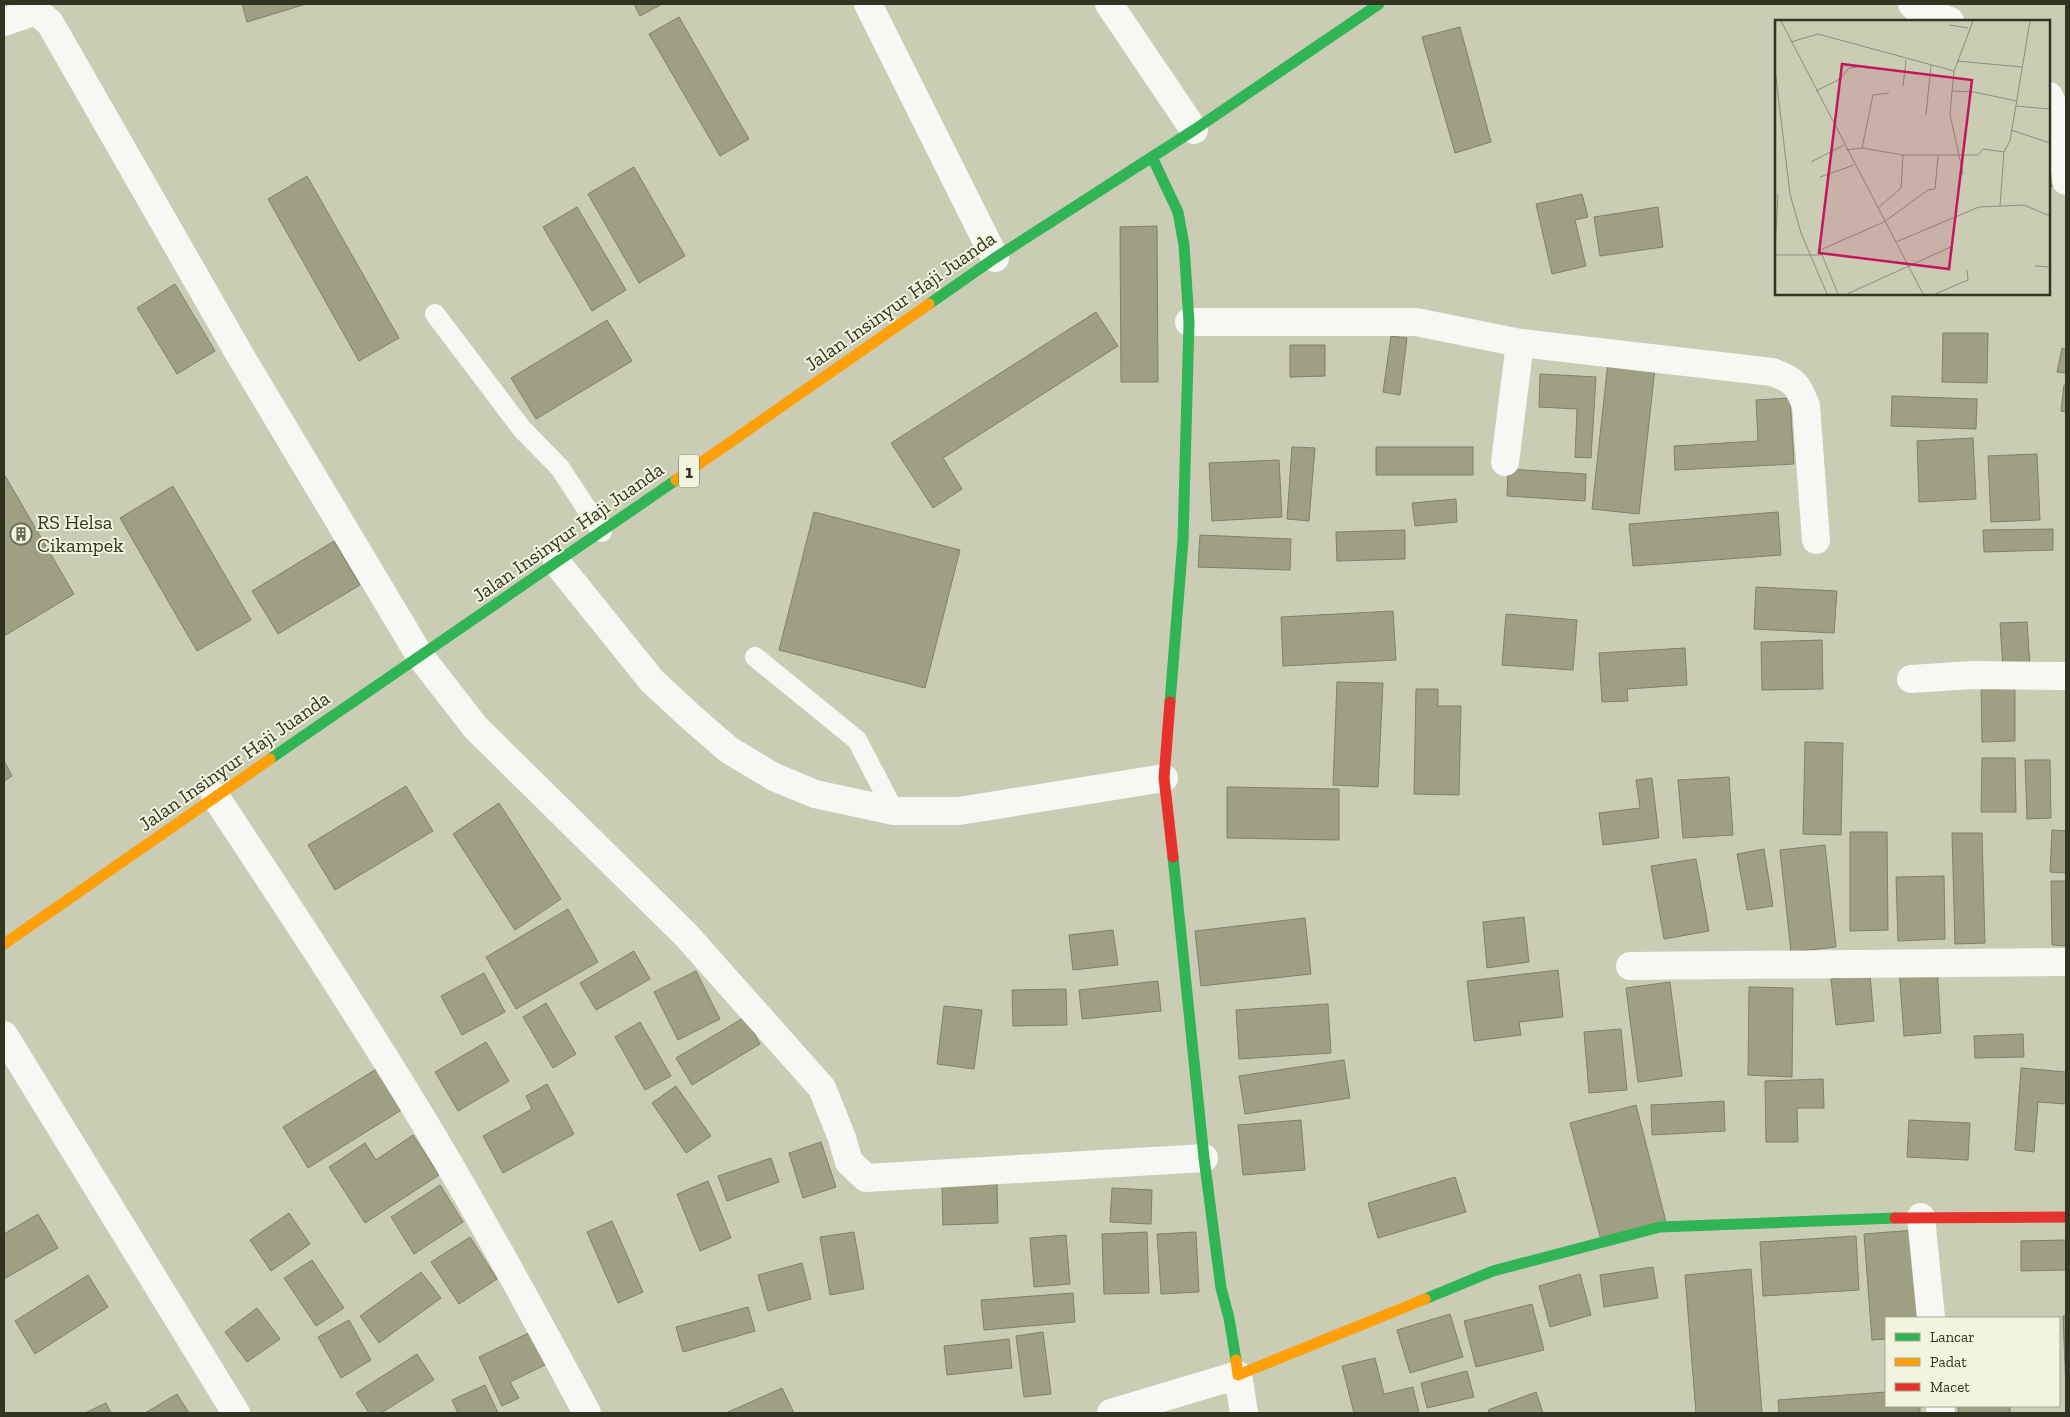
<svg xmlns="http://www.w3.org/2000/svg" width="2070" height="1417" font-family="'Zilla Slab',serif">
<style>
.building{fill:#9e9f83;stroke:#7f806e}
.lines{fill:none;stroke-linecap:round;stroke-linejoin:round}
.lane{stroke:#f7f7f4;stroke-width:20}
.street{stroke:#f7f7f4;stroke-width:28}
.fast{stroke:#30b455;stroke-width:11}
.slow{stroke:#ff9f0a;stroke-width:11}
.jam{stroke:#e5322d;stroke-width:11}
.labels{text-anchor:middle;stroke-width:4;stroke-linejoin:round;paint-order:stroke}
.shield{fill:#f2f4de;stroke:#6c6e5a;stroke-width:1}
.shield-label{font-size:19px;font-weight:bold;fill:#323422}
.street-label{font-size:20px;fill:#323422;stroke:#f2f4de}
.poi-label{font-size:20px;fill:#323422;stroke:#f2f4de;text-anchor:start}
.inset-road{fill:none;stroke:#8d8f7a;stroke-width:1}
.view{fill:#c2185b;fill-opacity:0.15;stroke:#c2185b;stroke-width:2.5}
.inset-edge{fill:none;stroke:#323422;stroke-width:2.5}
</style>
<rect width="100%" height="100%" fill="#caccb4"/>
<path class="building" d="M 242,4 L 306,4 L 247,22 Z
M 634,4 L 662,4 L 640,16 Z
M 679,17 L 749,139 L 720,156 L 649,34 Z
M 1460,27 L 1491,142 L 1455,153 L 1422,37 Z
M 2049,151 L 2064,179 L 2049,188 Z
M 634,167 L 685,256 L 639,283 L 588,194 Z
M 307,176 L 399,338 L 359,361 L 268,199 Z
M 1582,194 L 1588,217 L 1575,220 L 1586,266 L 1552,274 L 1536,204 Z
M 577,207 L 626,290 L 592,311 L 543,227 Z
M 1658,207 L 1663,247 L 1600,256 L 1594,217 Z
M 1157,226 L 1158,382 L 1121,382 L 1120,227 Z
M 175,284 L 215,351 L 177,374 L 137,308 Z
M 1096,312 L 1118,346 L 943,458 L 962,489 L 933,508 L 891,443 Z
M 607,320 L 632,361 L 536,419 L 511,378 Z
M 1943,333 L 1988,333 L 1987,383 L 1942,382 Z
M 1391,336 L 1407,338 L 1400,395 L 1383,392 Z
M 1290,345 L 1325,345 L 1325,376 L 1290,377 Z
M 2062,348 L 2066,349 L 2066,373 L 2057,372 Z
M 1608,362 L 1655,368 L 1639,514 L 1592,509 Z
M 1540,374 L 1596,377 L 1591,458 L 1575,457 L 1577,409 L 1539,407 Z
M 2064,385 L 2066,386 L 2066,412 L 2061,411 Z
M 1892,396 L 1977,399 L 1976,429 L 1891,426 Z
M 1790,398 L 1794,464 L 1675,470 L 1674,446 L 1758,441 L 1756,400 Z
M 1973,438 L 1976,499 L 1919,502 L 1917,441 Z
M 1292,447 L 1315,448 L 1309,521 L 1287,519 Z
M 1376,447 L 1473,447 L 1473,475 L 1376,475 Z
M 2037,454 L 2040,520 L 1991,522 L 1988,456 Z
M 1279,460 L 1282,517 L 1212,521 L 1209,463 Z
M 1508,469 L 1586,474 L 1585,501 L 1507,496 Z
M 4,474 L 74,594 L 4,636 Z
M 173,486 L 251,620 L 197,651 L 120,518 Z
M 1456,499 L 1457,522 L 1415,526 L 1412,503 Z
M 814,512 L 960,550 L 925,688 L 779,650 Z
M 1778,512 L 1781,555 L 1633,566 L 1629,524 Z
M 2053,529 L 2053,550 L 1984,552 L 1983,530 Z
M 1405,530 L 1405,559 L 1337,561 L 1336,532 Z
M 1200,535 L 1291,539 L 1290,570 L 1198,567 Z
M 334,541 L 360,585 L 278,634 L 252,591 Z
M 1756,587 L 1837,591 L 1834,633 L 1754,629 Z
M 1393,611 L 1396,660 L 1283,666 L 1281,617 Z
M 1506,614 L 1577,620 L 1573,670 L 1502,665 Z
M 2027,622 L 2030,666 L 2003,669 L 2000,623 Z
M 1822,640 L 1823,689 L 1762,690 L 1761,642 Z
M 1685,648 L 1687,685 L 1627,689 L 1628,701 L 1602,702 L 1599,653 Z
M 2015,680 L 2015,741 L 1982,742 L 1981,681 Z
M 1337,682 L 1383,683 L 1378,787 L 1333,785 Z
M 1416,689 L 1438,689 L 1438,706 L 1461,706 L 1459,795 L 1414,794 Z
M 1805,742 L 1843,743 L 1841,835 L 1803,834 Z
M 1982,758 L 2015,758 L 2016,812 L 1981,812 Z
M 2025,760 L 2050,760 L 2051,818 L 2027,819 Z
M 4,761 L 12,776 L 4,781 Z
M 1729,777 L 1733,835 L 1683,838 L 1678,780 Z
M 1652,778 L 1659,838 L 1603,845 L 1599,813 L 1640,808 L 1636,780 Z
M 406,786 L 433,831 L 335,890 L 308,845 Z
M 1227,787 L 1339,789 L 1339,840 L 1227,838 Z
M 499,803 L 561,899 L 515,930 L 453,834 Z
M 2052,830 L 2066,831 L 2066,873 L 2050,872 Z
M 1850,832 L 1887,832 L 1888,930 L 1850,931 Z
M 1952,833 L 1982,833 L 1985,943 L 1955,944 Z
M 1825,845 L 1836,947 L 1791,952 L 1780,850 Z
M 1764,849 L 1773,906 L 1747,910 L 1737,854 Z
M 1696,859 L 1709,931 L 1664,939 L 1651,866 Z
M 1944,876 L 1945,939 L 1898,941 L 1896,877 Z
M 2051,881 L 2066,881 L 2066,946 L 2052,945 Z
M 568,909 L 598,962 L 516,1009 L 486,957 Z
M 1524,917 L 1529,962 L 1487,968 L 1483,922 Z
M 1305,918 L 1311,974 L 1201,986 L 1195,931 Z
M 1113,930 L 1118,965 L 1073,970 L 1069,935 Z
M 634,951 L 650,979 L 596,1010 L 580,983 Z
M 1937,966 L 1941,1033 L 1904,1036 L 1899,968 Z
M 1558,970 L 1563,1017 L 1519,1022 L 1521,1035 L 1474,1041 L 1467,981 Z
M 696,971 L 720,1019 L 678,1040 L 654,992 Z
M 484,973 L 505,1012 L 462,1035 L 441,996 Z
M 1870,974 L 1874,1021 L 1836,1025 L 1831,979 Z
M 1158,981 L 1161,1011 L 1082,1019 L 1079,990 Z
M 1670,982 L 1682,1076 L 1638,1082 L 1626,988 Z
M 1749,987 L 1793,988 L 1792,1077 L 1748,1075 Z
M 1066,989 L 1067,1025 L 1013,1026 L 1012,990 Z
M 546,1003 L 576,1054 L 553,1068 L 523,1017 Z
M 1328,1004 L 1331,1053 L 1239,1059 L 1236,1010 Z
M 944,1006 L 982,1010 L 974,1069 L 937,1064 Z
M 745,1017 L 760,1044 L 692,1085 L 676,1058 Z
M 640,1022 L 671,1076 L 645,1090 L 615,1037 Z
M 1621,1029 L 1627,1090 L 1589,1093 L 1584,1032 Z
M 2023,1034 L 2024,1057 L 1975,1058 L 1974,1036 Z
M 486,1042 L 509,1081 L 458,1111 L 435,1072 Z
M 1344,1060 L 1350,1098 L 1245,1114 L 1239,1076 Z
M 378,1068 L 403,1109 L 308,1168 L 283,1127 Z
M 2021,1068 L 2066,1072 L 2066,1104 L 2038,1102 L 2034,1152 L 2015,1150 Z
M 1823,1079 L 1824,1108 L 1797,1108 L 1798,1142 L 1766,1142 L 1765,1081 Z
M 547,1084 L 574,1134 L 503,1173 L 483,1136 L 532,1109 L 526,1096 Z
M 676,1086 L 711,1136 L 686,1153 L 652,1103 Z
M 1724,1101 L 1725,1131 L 1652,1135 L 1651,1105 Z
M 1636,1105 L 1666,1222 L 1601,1240 L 1570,1123 Z
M 1301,1120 L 1305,1170 L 1243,1175 L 1238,1125 Z
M 1909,1120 L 1970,1123 L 1968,1160 L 1907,1157 Z
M 413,1135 L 439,1175 L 365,1223 L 329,1167 L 365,1143 L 376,1160 Z
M 821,1142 L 836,1187 L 803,1198 L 789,1153 Z
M 771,1158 L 779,1182 L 727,1201 L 718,1176 Z
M 1455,1177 L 1466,1212 L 1378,1238 L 1368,1203 Z
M 708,1181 L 731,1238 L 700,1251 L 677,1194 Z
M 997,1184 L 998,1223 L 943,1225 L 942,1186 Z
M 440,1185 L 463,1222 L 414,1254 L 391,1217 Z
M 1112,1188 L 1152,1190 L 1151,1224 L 1110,1222 Z
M 289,1213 L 310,1244 L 271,1271 L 250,1240 Z
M 38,1214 L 58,1248 L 4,1279 L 4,1234 Z
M 612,1221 L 643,1292 L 618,1303 L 587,1232 Z
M 1915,1230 L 1922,1318 L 1886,1318 L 1886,1339 L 1872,1340 L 1864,1234 Z
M 854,1232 L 864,1289 L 830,1295 L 820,1237 Z
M 1147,1232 L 1149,1293 L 1104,1294 L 1102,1234 Z
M 1196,1232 L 1199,1292 L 1161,1294 L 1157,1234 Z
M 1066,1235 L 1070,1284 L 1034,1287 L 1030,1238 Z
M 1856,1236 L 1859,1290 L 1763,1296 L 1760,1242 Z
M 470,1237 L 497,1279 L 459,1304 L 431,1262 Z
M 2066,1240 L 2066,1270 L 2021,1271 L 2021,1241 Z
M 312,1260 L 344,1308 L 316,1326 L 284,1278 Z
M 802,1263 L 811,1299 L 768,1311 L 758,1275 Z
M 1653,1267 L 1658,1298 L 1604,1307 L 1600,1275 Z
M 1751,1269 L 1762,1413 L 1696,1413 L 1685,1275 Z
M 421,1272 L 441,1298 L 379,1343 L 360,1316 Z
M 1580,1274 L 1591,1315 L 1550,1327 L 1539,1286 Z
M 88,1275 L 108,1307 L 35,1354 L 15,1321 Z
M 1073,1293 L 1075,1322 L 984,1330 L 981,1300 Z
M 1532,1304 L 1544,1350 L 1476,1367 L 1464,1321 Z
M 748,1307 L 755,1331 L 683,1352 L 676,1327 Z
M 257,1308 L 280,1339 L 247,1362 L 225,1332 Z
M 1450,1314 L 1463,1357 L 1410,1373 L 1397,1330 Z
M 2063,1316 L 2066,1316 L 2066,1391 Z
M 349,1320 L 371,1360 L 341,1378 L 318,1337 Z
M 537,1329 L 553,1361 L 510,1382 L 519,1398 L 502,1406 L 479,1357 Z
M 1043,1332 L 1051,1394 L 1024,1397 L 1016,1336 Z
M 1009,1339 L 1012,1368 L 947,1375 L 944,1346 Z
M 417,1354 L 434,1380 L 381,1413 L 369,1413 L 356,1393 Z
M 1375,1358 L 1384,1394 L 1413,1387 L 1419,1413 L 1354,1413 L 1342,1366 Z
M 1467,1371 L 1474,1397 L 1427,1408 L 1421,1383 Z
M 485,1385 L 498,1413 L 458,1413 L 452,1400 Z
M 782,1388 L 794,1413 L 726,1413 Z
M 1536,1392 L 1543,1413 L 1489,1413 L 1488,1410 Z
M 1886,1392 L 1886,1406 L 1920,1406 L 1920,1413 L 1779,1413 L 1778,1400 Z
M 177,1394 L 189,1413 L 145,1413 Z
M 106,1403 L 111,1413 L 85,1413 Z
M 1958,1406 L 2010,1406 L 2010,1413 L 1958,1413 Z"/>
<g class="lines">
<path class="lane" d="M 435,314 L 522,429 L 560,468 L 602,532
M 755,657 L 857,740 L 894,811"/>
<path class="street" d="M 868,4 L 995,258
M 1109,4 L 1194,130
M 1912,4 L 1916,8 L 1950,21
M 4,22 L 36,11 L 50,23 L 240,355 L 420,656 L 476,728 L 686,935 L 822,1088 L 842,1138 L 849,1162 L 866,1178 L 1204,1158
M 2049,96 C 2063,121 2063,154 2066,181
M 1189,322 L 1416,322 L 1520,343 L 1772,372 C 1795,380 1798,385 1806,406 L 1816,540
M 1505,462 L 1520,343
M 557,563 L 652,681 L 692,718 L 729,750 L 774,777 L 815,794 L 894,811 L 959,811 L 1164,778
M 1911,679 L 1973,675 L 2066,676
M 215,796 C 283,899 351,1002 415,1107 C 476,1207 532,1310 587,1413
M 1630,966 L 2066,962
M 4,1035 L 236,1413
M 1921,1217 L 1931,1318
M 1940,1406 L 1941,1413
M 1111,1413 L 1238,1375 L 1244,1413"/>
<path class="fast" d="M 1152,157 L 1178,212 L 1184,245 L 1189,322 L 1183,540 L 1170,702
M 929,304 L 995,258 L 1194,130 L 1379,4
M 270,759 L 676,480
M 1173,857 L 1204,1158 L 1221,1288 L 1229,1318 L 1236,1360
M 1425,1299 L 1493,1271 L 1660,1227 L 1895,1218"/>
<path class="slow" d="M 676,480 L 929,304
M 4,944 L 270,759
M 1236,1360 L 1238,1375 L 1425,1299"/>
<path class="jam" d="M 1170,702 L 1164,778 L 1173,857
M 1895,1218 L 2066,1217"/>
</g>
<defs>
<g id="building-ring" transform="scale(1.125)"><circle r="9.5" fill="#f2f4de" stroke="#676955" stroke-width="1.5"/><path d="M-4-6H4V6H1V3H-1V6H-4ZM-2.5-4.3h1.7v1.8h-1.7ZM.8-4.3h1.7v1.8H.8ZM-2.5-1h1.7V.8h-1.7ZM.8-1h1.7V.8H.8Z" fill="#676955"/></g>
</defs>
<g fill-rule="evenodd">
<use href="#building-ring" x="21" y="534"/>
</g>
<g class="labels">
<rect class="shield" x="679" y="454.5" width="20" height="33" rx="4"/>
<g class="shield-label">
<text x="689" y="478">1</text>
</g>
<g class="street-label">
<text transform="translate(900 301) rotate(-35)" y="7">Jalan Insinyur Haji Juanda</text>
<text transform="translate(568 532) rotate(-35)" y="7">Jalan Insinyur Haji Juanda</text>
<text transform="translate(234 761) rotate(-35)" y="7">Jalan Insinyur Haji Juanda</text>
</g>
<g class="poi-label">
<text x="37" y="529">RS Helsa<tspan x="37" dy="23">Cikampek</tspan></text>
</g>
</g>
<g transform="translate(1775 20)">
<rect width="275" height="275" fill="#caccb4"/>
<path class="inset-road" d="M 6,1 L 148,274M 174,5 L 193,8M 16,22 L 43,14 L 179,51M 182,41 L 247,47M 0,49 L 15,174 L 26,213 L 52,274M 128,66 L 131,40M 41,71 L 65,59 L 74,48 L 90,46M 177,71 L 199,72 L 241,81M 240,86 L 275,89M 151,95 L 156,45M 236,110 L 275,123M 87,128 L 98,75 L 114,73M 71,130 L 87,128 L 128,135 L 184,135 L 175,95 L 177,71 L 179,51 L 198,1M 36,142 L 69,125M 188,155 L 184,135 L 203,135 L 208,129 L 229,132M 45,157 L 79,145M 225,186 L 229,132 L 235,121 L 255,1M 103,188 L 126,168 L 128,135M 121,222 L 204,187 L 249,185 L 275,196M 0,232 L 3,174M 0,235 L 47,235M 260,246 L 275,247M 63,274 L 45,230 L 109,202 L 153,170 L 160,169 L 163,136M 72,274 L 178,226M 160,274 L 193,260 L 192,250"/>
<path class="view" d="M 67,44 L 197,60 L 174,249 L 44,233 Z"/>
<rect width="275" height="275" class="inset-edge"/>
</g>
<rect width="2070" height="1417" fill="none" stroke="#323422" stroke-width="10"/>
<rect x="1885" y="1317" width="175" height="90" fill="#f2f4de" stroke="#a5a793"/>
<rect x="1895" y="1333" width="25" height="8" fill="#30b455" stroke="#a5a793"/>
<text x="1930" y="1342" font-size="15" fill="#323422">Lancar</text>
<rect x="1895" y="1358" width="25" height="8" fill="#ff9f0a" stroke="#a5a793"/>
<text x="1930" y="1367" font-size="15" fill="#323422">Padat</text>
<rect x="1895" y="1383" width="25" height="8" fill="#e5322d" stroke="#a5a793"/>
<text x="1930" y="1392" font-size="15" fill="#323422">Macet</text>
</svg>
